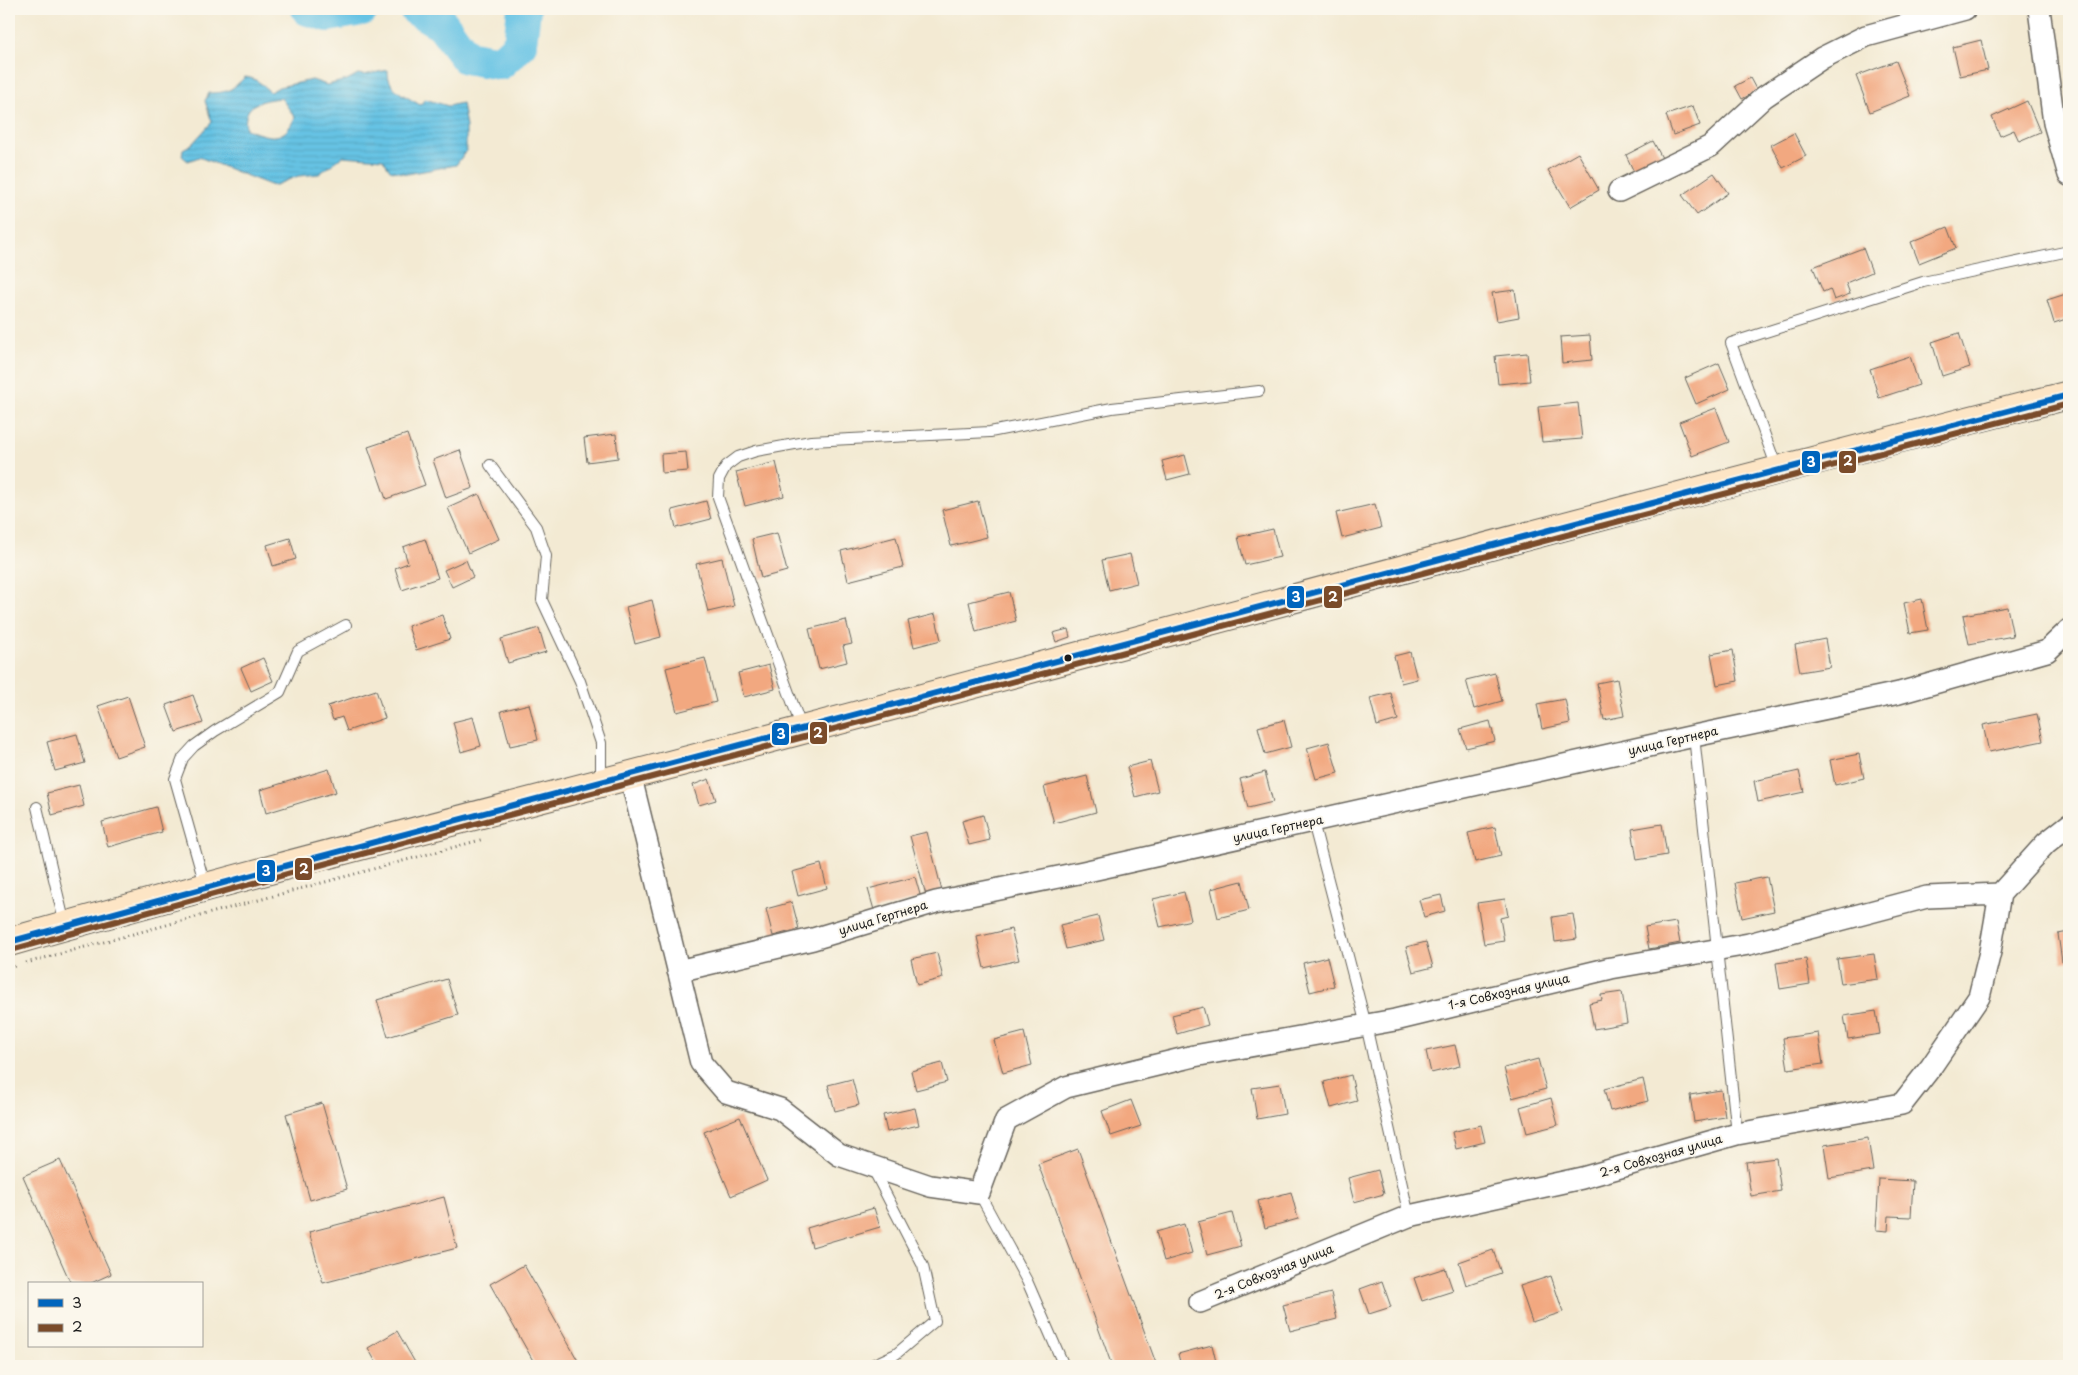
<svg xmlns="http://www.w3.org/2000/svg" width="2078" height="1375" font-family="'Playpen Sans',sans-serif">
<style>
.water{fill:url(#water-rules);stroke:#417080;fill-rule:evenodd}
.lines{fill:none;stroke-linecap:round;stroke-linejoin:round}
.river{stroke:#66c3e4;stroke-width:34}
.building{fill:#f2a880}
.service-casing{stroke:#67645c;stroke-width:12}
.minor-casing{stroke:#67645c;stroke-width:24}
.secondary-casing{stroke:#67645c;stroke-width:30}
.path{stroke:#67645c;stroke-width:3;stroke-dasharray:1 4;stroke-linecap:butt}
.service{stroke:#fff;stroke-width:10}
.minor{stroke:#fff;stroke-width:21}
.secondary{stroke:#fde5c5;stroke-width:28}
.bus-1-casing{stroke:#fbf7ec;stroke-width:10}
.bus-2-casing{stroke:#fbf7ec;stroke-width:10}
.bus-1{stroke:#0065bd;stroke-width:6}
.bus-2{stroke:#7a4b2a;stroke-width:6}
.bus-dot{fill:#1c1c1c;stroke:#fbf7ec;stroke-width:2}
.labels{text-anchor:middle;stroke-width:4;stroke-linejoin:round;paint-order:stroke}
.street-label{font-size:12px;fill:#1c1c1c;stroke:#fbf7ec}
.line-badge{stroke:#fbf7ec;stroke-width:2}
.badge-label{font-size:14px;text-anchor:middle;font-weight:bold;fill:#fff}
</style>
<defs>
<pattern id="water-rules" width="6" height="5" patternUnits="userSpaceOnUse" patternTransform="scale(1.25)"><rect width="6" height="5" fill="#66c3e4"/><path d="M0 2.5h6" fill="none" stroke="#58a7c3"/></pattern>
</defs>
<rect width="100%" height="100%" fill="#fbf7ec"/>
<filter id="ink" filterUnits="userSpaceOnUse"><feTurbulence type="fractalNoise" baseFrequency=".02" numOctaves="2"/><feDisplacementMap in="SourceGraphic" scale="10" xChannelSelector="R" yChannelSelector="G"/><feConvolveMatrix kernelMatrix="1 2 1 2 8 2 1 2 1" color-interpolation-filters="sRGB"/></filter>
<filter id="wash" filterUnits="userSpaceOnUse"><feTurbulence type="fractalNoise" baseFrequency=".0096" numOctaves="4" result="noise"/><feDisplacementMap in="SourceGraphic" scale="20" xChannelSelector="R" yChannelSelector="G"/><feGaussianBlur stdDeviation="1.12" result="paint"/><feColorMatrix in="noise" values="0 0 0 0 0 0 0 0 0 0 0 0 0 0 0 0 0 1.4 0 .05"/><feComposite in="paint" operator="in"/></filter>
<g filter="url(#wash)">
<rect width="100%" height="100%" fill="#f3ead3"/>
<path class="water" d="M 388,70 C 387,90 405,95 420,105 L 425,99 L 448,106 L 462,103 L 466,127 L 466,151 L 456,165 L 407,174 L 390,170 L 383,159 L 343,156 L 319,174 L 298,176 L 273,186 L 199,157 L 188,161 L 182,156 L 183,149 L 192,144 L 212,122 L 205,101 L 209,93 C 228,93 232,90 245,77 C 256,78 262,84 270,92 L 279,87 L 312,80 L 327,85 L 347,80 L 358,74 L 364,75 ZM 281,98 L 295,117 C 284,144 268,137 246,129 C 242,103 261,100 281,98 Z"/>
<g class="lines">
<path class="river" d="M 308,9 L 328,15 L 362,9
M 416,9 L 442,24 L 466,57 L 500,63 L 520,44 L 524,9"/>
</g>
<g id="blocks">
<path class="building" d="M 1981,40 L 1988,70 L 1960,76 L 1953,47 Z
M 1896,61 L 1910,96 L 1870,112 L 1856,76 Z
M 1750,78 L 1757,91 L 1742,99 L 1735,86 Z
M 2027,101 L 2040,132 L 2019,141 L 2014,130 L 2000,136 L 1992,117 Z
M 1693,106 L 1700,125 L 1673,135 L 1666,115 Z
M 1794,133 L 1806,156 L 1783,168 L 1771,145 Z
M 1653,141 L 1662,158 L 1634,172 L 1626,155 Z
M 1578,153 L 1599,190 L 1570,207 L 1548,170 Z
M 1714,173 L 1728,193 L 1697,215 L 1682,195 Z
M 1948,227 L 1956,248 L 1919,263 L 1911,242 Z
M 1863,248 L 1872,272 L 1846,283 L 1850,294 L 1834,300 L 1830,289 L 1823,292 L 1813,267 Z
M 1515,290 L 1519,317 L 1497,321 L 1492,293 Z
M 2069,293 L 2069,318 L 2054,323 L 2047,300 Z
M 1959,333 L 1970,367 L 1942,376 L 1932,342 Z
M 1590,335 L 1592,360 L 1562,363 L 1560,337 Z
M 1527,353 L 1530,381 L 1498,384 L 1495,356 Z
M 1910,356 L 1919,385 L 1879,398 L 1870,369 Z
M 1719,363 L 1730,389 L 1696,404 L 1685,378 Z
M 1578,403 L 1582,439 L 1542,442 L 1538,407 Z
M 1716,408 L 1729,442 L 1692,456 L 1679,422 Z
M 407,434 L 425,485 L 386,499 L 368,447 Z
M 616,434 L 618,458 L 587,462 L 584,438 Z
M 460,450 L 473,488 L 446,498 L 433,460 Z
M 686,452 L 688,471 L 662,473 L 661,454 Z
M 1185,455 L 1190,474 L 1167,480 L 1162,461 Z
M 776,462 L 784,496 L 745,506 L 736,472 Z
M 479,494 L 499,539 L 468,553 L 448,508 Z
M 706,501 L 711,519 L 676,528 L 672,510 Z
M 978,501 L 987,537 L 951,546 L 942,510 Z
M 1375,504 L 1381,528 L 1342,538 L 1336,513 Z
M 1273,529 L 1280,557 L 1245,565 L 1238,537 Z
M 777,533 L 787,571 L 761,578 L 752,539 Z
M 896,537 L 903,567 L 848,581 L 841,551 Z
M 290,538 L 296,559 L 273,566 L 267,545 Z
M 425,539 L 438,578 L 402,590 L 395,568 L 408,563 L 403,547 Z
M 1130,554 L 1137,583 L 1109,590 L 1102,560 Z
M 722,558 L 734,606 L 708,612 L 696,564 Z
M 466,560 L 473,577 L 452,587 L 444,570 Z
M 1009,592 L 1016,621 L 976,632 L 969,602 Z
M 1922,599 L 1928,630 L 1910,633 L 1904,603 Z
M 652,600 L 661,637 L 635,644 L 626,607 Z
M 2007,607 L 2013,636 L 1969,644 L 1963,615 Z
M 935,614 L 941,640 L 914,647 L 908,621 Z
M 442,615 L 450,639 L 416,650 L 408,626 Z
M 846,620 L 852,644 L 843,646 L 847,662 L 819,669 L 809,629 Z
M 539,628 L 546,652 L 508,663 L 501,639 Z
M 1068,629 L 1070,637 L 1056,642 L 1053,633 Z
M 1825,639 L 1830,667 L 1800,672 L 1795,645 Z
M 1733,650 L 1738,681 L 1717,685 L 1711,654 Z
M 1410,652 L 1417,679 L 1401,683 L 1394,656 Z
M 263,658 L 273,681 L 251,691 L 241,668 Z
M 705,658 L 716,702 L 677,712 L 666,668 Z
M 769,665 L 775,689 L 744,697 L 738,673 Z
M 1495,673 L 1502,701 L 1474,709 L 1466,680 Z
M 1617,679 L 1624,716 L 1604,720 L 1597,683 Z
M 376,690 L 385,718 L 347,731 L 342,717 L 333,720 L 328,706 Z
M 1391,693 L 1398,720 L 1377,726 L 1370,698 Z
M 193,695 L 203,723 L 176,732 L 166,705 Z
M 128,696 L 145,747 L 116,757 L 98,706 Z
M 1565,699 L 1570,723 L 1542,729 L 1537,704 Z
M 529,704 L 538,740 L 510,746 L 501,711 Z
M 2037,714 L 2043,741 L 1989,752 L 1983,725 Z
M 473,717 L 481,746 L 461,752 L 453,722 Z
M 1284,720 L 1291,747 L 1265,754 L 1258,727 Z
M 1490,721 L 1495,741 L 1466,748 L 1460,729 Z
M 77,734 L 85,763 L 55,771 L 47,742 Z
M 1329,742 L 1338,773 L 1316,779 L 1307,748 Z
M 1859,754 L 1864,778 L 1835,785 L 1830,760 Z
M 1150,761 L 1158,791 L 1135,797 L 1127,767 Z
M 329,769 L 336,792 L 266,813 L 260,790 Z
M 1799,771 L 1804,792 L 1758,802 L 1754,781 Z
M 1265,772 L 1273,802 L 1248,808 L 1240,779 Z
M 1087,776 L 1096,812 L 1054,823 L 1044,787 Z
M 709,779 L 716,800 L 699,805 L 693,785 Z
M 79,785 L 84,806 L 52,815 L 47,793 Z
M 156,807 L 162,832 L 108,847 L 102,822 Z
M 983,815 L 990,840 L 969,845 L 962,821 Z
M 1662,824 L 1667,855 L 1637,860 L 1632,829 Z
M 1495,827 L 1501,856 L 1475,862 L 1468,833 Z
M 927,832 L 943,895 L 927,899 L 910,836 Z
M 821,864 L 827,888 L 798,896 L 792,872 Z
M 915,877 L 921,898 L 874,910 L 868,889 Z
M 1767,877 L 1774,911 L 1742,918 L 1735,883 Z
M 1242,881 L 1249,910 L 1218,918 L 1211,889 Z
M 1184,892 L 1191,920 L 1160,927 L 1153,899 Z
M 1441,895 L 1445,911 L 1424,917 L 1419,900 Z
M 1505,899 L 1508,916 L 1500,918 L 1504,941 L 1484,944 L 1477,903 Z
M 792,902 L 799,929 L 773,936 L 766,909 Z
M 1573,914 L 1577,939 L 1555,942 L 1552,917 Z
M 1098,916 L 1104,940 L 1066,949 L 1060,925 Z
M 1676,922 L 1680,943 L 1649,949 L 1645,927 Z
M 1011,929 L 1019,960 L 984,968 L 977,937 Z
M 2069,932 L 2069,961 L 2062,962 L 2058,934 Z
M 1426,942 L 1433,967 L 1413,972 L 1406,947 Z
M 937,953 L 943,978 L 917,985 L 911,959 Z
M 1874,954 L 1878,979 L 1841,984 L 1837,959 Z
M 1327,957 L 1334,986 L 1310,992 L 1303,963 Z
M 1806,959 L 1810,984 L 1780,989 L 1776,963 Z
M 447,979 L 458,1015 L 388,1037 L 377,1000 Z
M 1622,992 L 1627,1023 L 1594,1029 L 1589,1003 L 1602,1000 L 1601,995 Z
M 1203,1007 L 1208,1025 L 1177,1034 L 1172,1015 Z
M 1876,1011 L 1880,1034 L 1848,1039 L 1844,1016 Z
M 1024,1032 L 1032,1065 L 1003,1073 L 994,1040 Z
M 1818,1033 L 1823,1064 L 1788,1069 L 1783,1038 Z
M 1455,1045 L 1460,1066 L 1431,1073 L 1426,1051 Z
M 1538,1059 L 1546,1089 L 1512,1098 L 1504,1068 Z
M 942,1063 L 947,1082 L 916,1090 L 911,1071 Z
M 1351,1075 L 1357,1101 L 1331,1108 L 1324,1082 Z
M 852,1079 L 859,1105 L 835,1111 L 828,1085 Z
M 1643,1079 L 1648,1101 L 1610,1111 L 1604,1089 Z
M 1280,1084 L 1285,1114 L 1257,1119 L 1252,1088 Z
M 1721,1090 L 1725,1117 L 1694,1122 L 1690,1095 Z
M 1551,1098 L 1558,1125 L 1527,1133 L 1520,1107 Z
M 1131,1100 L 1141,1126 L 1111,1136 L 1102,1111 Z
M 322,1103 L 347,1189 L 310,1200 L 286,1114 Z
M 915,1108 L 919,1125 L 887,1132 L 883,1115 Z
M 740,1117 L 767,1180 L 731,1196 L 704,1132 Z
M 1481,1125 L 1485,1142 L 1456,1149 L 1452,1132 Z
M 1868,1138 L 1873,1171 L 1829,1178 L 1824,1145 Z
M 1078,1149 L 1120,1265 L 1157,1366 L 1112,1366 L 1081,1280 L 1038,1164 Z
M 1776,1158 L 1781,1191 L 1751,1196 L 1746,1162 Z
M 60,1160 L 111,1274 L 89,1284 L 71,1284 L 23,1176 Z
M 1378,1170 L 1384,1194 L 1354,1202 L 1348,1178 Z
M 1879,1179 L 1913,1181 L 1911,1217 L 1889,1216 L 1888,1231 L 1876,1230 Z
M 1291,1192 L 1298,1219 L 1265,1228 L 1258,1201 Z
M 444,1197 L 457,1248 L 323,1283 L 309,1232 Z
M 874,1208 L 880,1227 L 812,1247 L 807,1228 Z
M 1232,1213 L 1241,1246 L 1207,1255 L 1198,1222 Z
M 1184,1224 L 1192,1253 L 1164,1261 L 1156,1232 Z
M 1493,1250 L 1501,1273 L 1466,1285 L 1459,1262 Z
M 524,1265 L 581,1366 L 536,1366 L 490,1284 Z
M 1445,1268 L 1453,1291 L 1422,1301 L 1414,1278 Z
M 1551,1276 L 1563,1312 L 1532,1322 L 1520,1286 Z
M 1382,1281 L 1391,1307 L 1369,1314 L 1360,1289 Z
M 1331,1293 L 1337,1319 L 1290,1331 L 1283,1305 Z
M 397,1331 L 417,1366 L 378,1366 L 368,1348 Z
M 1212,1345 L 1217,1366 L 1181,1366 L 1178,1354 Z"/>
</g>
</g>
<g filter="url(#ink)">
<use href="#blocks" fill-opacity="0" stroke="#67645c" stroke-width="1"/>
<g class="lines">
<g class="service-casing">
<path id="service" d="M 490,465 L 536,527 L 546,556 L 542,600 L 580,681 L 601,743 L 601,781
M 1777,468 L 1731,343 L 1923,282 L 2069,251
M 802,729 L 718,497 L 719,479 L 726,466 L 738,457 L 756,451 L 811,441 L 990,432 L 1112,408 L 1259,391
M 1694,736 L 1737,1134
M 37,807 L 65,925
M 1313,822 L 1366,1025 L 1409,1216
M 205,885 L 175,779 L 183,758 L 194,746 L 215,731 L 280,692 L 298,651 L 346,625
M 979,1193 L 1027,1281 L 1064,1366
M 870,1366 L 896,1354 L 935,1321 L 923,1266 L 873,1169"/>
</g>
<g class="minor-casing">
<path id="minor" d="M 2039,9 L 2054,123 L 2069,175
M 1619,191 L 1711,146 L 1764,97 L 1822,58 L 1866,36 L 1965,9
M 630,774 L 701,1063 L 726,1092 L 780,1109 L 839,1155 L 930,1186 L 979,1193 L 1006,1120 L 1066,1087 L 1194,1056 L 1395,1020 L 1611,968 L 1749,944 L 1927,897 L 2000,894 L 2046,843 L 2069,825
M 678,971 L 813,939 L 936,902 L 1083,872 L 1694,736 L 1899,693 L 2047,651 L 2069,630
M 1200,1302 L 1409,1216 L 1582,1178 L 1737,1134 L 1902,1104 L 1931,1067 L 1979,997 L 1990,952 L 2000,894"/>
</g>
<g class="secondary-casing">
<path id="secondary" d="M 9,942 C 273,866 540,800 806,729 C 1227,617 1647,502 2069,395"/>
</g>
<path class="path" d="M 26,963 L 484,839
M 9,968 L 18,965"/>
<use href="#service" class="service"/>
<use href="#minor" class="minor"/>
<use href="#secondary" class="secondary"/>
<g class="bus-1-casing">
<path id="bus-1" d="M 9,942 L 307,860 L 1595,518 L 2069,395"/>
</g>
<g class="bus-2-casing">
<path id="bus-2" d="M 11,950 L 309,868 L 1597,527 L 2069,404"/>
</g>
<use href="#bus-1" class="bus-1"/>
<use href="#bus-2" class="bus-2"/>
</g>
</g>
<circle class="bus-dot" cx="1068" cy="658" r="4.5"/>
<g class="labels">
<g class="street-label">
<text transform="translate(1673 741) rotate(-13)" y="4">улица Гертнера</text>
<text transform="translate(1278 829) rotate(-12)" y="4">улица Гертнера</text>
<text transform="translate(883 918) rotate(-17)" y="4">улица Гертнера</text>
<text transform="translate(1509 992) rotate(-13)" y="4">1-я Совхозная улица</text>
<text transform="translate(1661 1156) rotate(-16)" y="4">2-я Совхозная улица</text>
<text transform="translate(1274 1272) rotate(-22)" y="4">2-я Совхозная улица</text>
</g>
</g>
<g class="line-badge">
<rect x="1838" y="450" width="19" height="24" rx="5" fill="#7a4b2a"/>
<rect x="1801" y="450" width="20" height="24" rx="5" fill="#0065bd"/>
<rect x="1323" y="585" width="20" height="24" rx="5" fill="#7a4b2a"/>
<rect x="1286" y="585" width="19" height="24" rx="5" fill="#0065bd"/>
<rect x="809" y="721" width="19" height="24" rx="5" fill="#7a4b2a"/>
<rect x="771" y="722" width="19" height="24" rx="5" fill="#0065bd"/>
<rect x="294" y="857" width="19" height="24" rx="5" fill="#7a4b2a"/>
<rect x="256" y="859" width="20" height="24" rx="5" fill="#0065bd"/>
</g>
<g class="badge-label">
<text x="1848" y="466">2</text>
<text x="1811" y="467">3</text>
<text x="1333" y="602">2</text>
<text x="1296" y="602">3</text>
<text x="818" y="738">2</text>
<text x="781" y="739">3</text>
<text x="304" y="874">2</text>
<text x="266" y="876">3</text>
</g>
<rect width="2078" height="1375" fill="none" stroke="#fbf7ec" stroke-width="30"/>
<rect x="28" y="1282" width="175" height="65" fill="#fbf7ec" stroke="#a29f99"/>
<rect x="38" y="1299" width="25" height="8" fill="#0065bd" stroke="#a29f99"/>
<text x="72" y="1308" font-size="15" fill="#1c1c1c">3</text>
<rect x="38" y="1324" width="25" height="8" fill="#7a4b2a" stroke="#a29f99"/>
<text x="72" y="1332" font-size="15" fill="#1c1c1c">2</text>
</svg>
